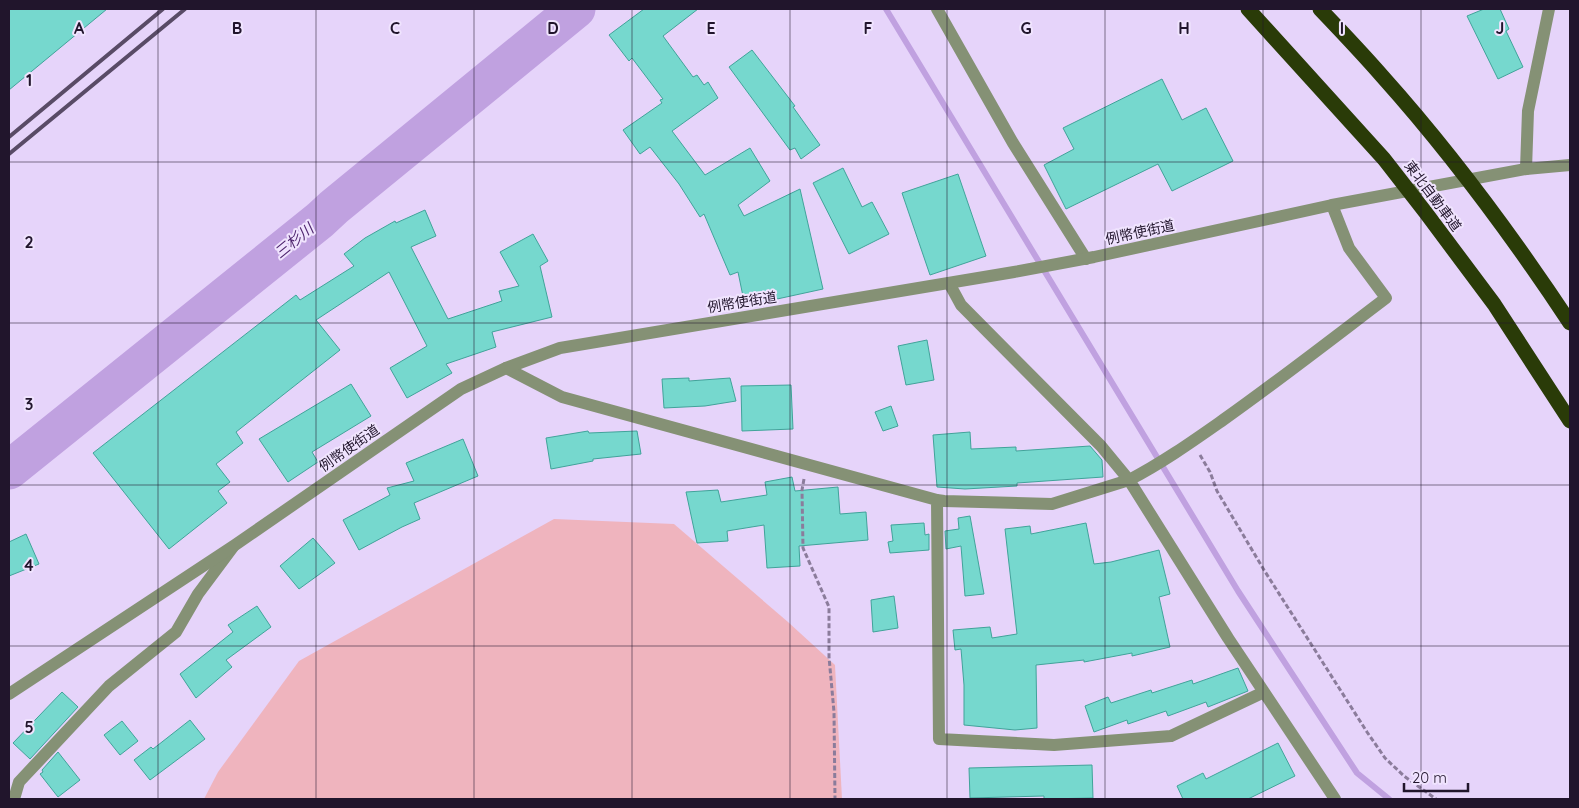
<svg xmlns="http://www.w3.org/2000/svg" width="1579" height="808" font-family="Quicksand,'Noto Sans JP',sans-serif">
<style>
.green{fill:#efb4be}
.lines{fill:none;stroke-linecap:round;stroke-linejoin:round}
.stream{stroke:#c0a1e0;stroke-width:6}
.river{stroke:#c0a1e0;stroke-width:39}
.building{fill:#76d8ce;stroke:#41a39a}
.path{stroke:#8b7c9b;stroke-width:3;stroke-dasharray:5 2.5;stroke-linecap:butt}
.minor{stroke:#859175;stroke-width:12}
.tertiary{stroke:#859175;stroke-width:12}
.motorway{stroke:#2a3b08;stroke-width:15}
.rail{stroke:#594b66;stroke-width:4}
.grid{fill:none;stroke:#21152c;stroke-width:1;stroke-opacity:0.55}
.labels{text-anchor:middle;stroke-width:4;stroke-linejoin:round;paint-order:stroke}
.street-label{font-size:14px;fill:#21152c;stroke:#f0e4fe}
.water-label{font-size:15px;font-style:italic;fill:#4e256e;stroke:#f0e4fe}
.grid-label{font-size:16px;text-anchor:middle;font-weight:bold;fill:#21152c;stroke:#f0e4fe;stroke-width:4;stroke-linejoin:round;paint-order:stroke}
</style>
<rect width="100%" height="100%" fill="#e6d4fa"/>
<path class="green" d="M 554,519 L 674,524 L 788,622 L 835,665 L 842,799 L 204,799 L 218,772 L 299,661 Z"/>
<g class="lines">
<path class="stream" d="M 886,9 L 1238,591 L 1357,773 L 1389,799"/>
<path class="river" d="M 9,470 L 320,220 L 334,207 L 576,9"/>
</g>
<path class="building" d="M 9,9 L 107,9 L 9,90 Z
M 644,9 L 698,9 L 663,36 L 693,77 L 697,75 L 704,85 L 708,82 L 718,98 L 672,131 L 705,175 L 750,148 L 770,181 L 738,205 L 744,216 L 800,189 L 823,289 L 745,306 L 738,272 L 730,275 L 704,214 L 700,217 L 679,184 L 650,147 L 640,154 L 623,130 L 662,103 L 660,100 L 663,99 L 632,58 L 629,61 L 609,35 Z
M 1484,9 L 1500,9 L 1509,29 L 1506,31 L 1523,67 L 1498,79 L 1467,16 Z
M 752,50 L 795,106 L 793,107 L 820,145 L 801,159 L 795,148 L 790,150 L 729,67 Z
M 1162,79 L 1182,120 L 1206,108 L 1233,161 L 1172,191 L 1158,164 L 1066,209 L 1044,165 L 1074,149 L 1063,128 Z
M 843,168 L 862,207 L 872,202 L 889,234 L 849,254 L 813,183 Z
M 958,174 L 986,256 L 930,275 L 902,193 Z
M 425,210 L 436,236 L 411,247 L 448,319 L 502,301 L 499,291 L 519,286 L 500,252 L 533,234 L 548,261 L 540,266 L 552,317 L 492,332 L 496,347 L 446,364 L 452,373 L 407,398 L 390,368 L 427,346 L 389,272 L 316,320 L 340,350 L 236,432 L 243,443 L 216,464 L 230,482 L 218,491 L 227,503 L 169,549 L 93,453 L 296,295 L 300,300 L 354,266 L 344,254 L 365,238 L 395,221 L 396,223 Z
M 927,340 L 934,380 L 906,385 L 898,346 Z
M 689,378 L 689,381 L 730,378 L 736,401 L 705,406 L 664,408 L 662,379 Z
M 351,384 L 371,416 L 312,452 L 318,462 L 288,482 L 259,439 Z
M 791,385 L 793,429 L 742,431 L 741,386 Z
M 891,406 L 898,426 L 883,431 L 875,412 Z
M 588,431 L 589,433 L 637,431 L 641,454 L 593,459 L 593,461 L 551,469 L 546,438 Z
M 970,432 L 971,449 L 1016,447 L 1016,451 L 1090,446 L 1102,460 L 1103,477 L 1017,483 L 1017,486 L 965,489 L 937,487 L 933,435 Z
M 463,439 L 478,476 L 414,503 L 420,519 L 402,527 L 359,550 L 343,520 L 390,495 L 387,488 L 414,481 L 406,463 Z
M 792,477 L 795,491 L 838,487 L 840,514 L 866,512 L 868,540 L 799,546 L 800,566 L 767,568 L 764,525 L 727,531 L 728,541 L 697,543 L 686,492 L 718,490 L 721,502 L 767,495 L 765,482 Z
M 970,516 L 984,594 L 965,596 L 961,546 L 946,549 L 945,531 L 959,529 L 958,518 Z
M 924,523 L 925,535 L 929,534 L 929,550 L 890,553 L 888,542 L 893,541 L 891,525 Z
M 1086,523 L 1094,564 L 1111,562 L 1159,550 L 1170,594 L 1159,597 L 1170,647 L 1132,656 L 1132,653 L 1084,662 L 1084,660 L 1036,665 L 1037,728 L 1015,730 L 964,725 L 964,685 L 961,649 L 955,650 L 953,630 L 990,627 L 992,638 L 1017,634 L 1005,529 L 1030,526 L 1031,534 Z
M 26,534 L 39,564 L 9,576 L 9,542 Z
M 313,538 L 335,563 L 299,589 L 280,566 Z
M 894,596 L 898,628 L 873,632 L 871,600 Z
M 257,606 L 271,627 L 226,660 L 232,667 L 196,698 L 180,674 L 233,632 L 228,625 Z
M 1238,668 L 1248,691 L 1208,707 L 1206,702 L 1168,716 L 1166,711 L 1128,724 L 1127,720 L 1094,732 L 1085,706 L 1108,697 L 1111,703 L 1151,690 L 1152,693 L 1192,680 L 1193,684 Z
M 62,692 L 78,707 L 30,759 L 13,743 Z
M 190,720 L 205,739 L 150,780 L 134,760 L 151,747 L 153,749 Z
M 122,721 L 138,741 L 120,755 L 104,735 Z
M 1278,743 L 1295,776 L 1248,799 L 1183,799 L 1177,786 L 1203,773 L 1206,779 Z
M 58,752 L 80,780 L 58,797 L 40,774 L 43,772 L 42,770 Z
M 1092,765 L 1093,798 L 1044,799 L 1044,796 L 970,798 L 969,768 Z"/>
<g class="lines">
<path class="path" d="M 1200,455 L 1210,472 L 1217,491 L 1264,570 L 1367,732 L 1385,758 L 1404,776 L 1436,799
M 804,479 L 802,490 L 803,548 L 829,607 L 829,657 L 834,712 L 835,799"/>
<path class="minor" d="M 937,9 L 1013,143 L 1086,259
M 1526,169 L 1528,111 L 1549,9
M 949,283 L 961,305 L 1101,446 L 1129,480 L 1228,638 L 1335,799
M 506,368 L 562,397 L 937,500 L 944,501 L 1052,504 L 1129,480 C 1162,463 1193,441 1223,420 C 1278,381 1332,339 1386,298 L 1349,248 L 1332,205
M 937,500 L 939,739 L 1054,745 L 1171,736 L 1264,692
M 14,799 L 19,782 L 109,686 L 176,632 L 198,594 L 233,547"/>
<path class="tertiary" d="M 9,694 L 235,545 L 461,389 L 506,368 L 560,348 L 1014,272 L 1094,257 L 1332,205 L 1526,169 L 1570,165"/>
<path class="motorway" d="M 1248,9 L 1384,159 L 1426,213 L 1494,304 L 1570,421
M 1320,9 C 1341,31 1362,53 1382,76 C 1451,153 1513,237 1570,323"/>
<path class="rail" d="M 9,137 L 163,9
M 9,154 L 185,9"/>
</g>
<path class="grid" d="M 158,9 L 158,799M 316,9 L 316,799M 474,9 L 474,799M 632,9 L 632,799M 790,9 L 790,799M 947,9 L 947,799M 1105,9 L 1105,799M 1263,9 L 1263,799M 1421,9 L 1421,799M 9,162 L 1570,162M 9,323 L 1570,323M 9,485 L 1570,485M 9,646 L 1570,646"/>
<g class="labels">
<g class="street-label">
<text transform="translate(1433 196) rotate(53)" y="5">東北自動車道</text>
<text transform="translate(1140 232) rotate(-12)" y="5">例幣使街道</text>
<text transform="translate(742 302) rotate(-9)" y="5">例幣使街道</text>
<text transform="translate(349 448) rotate(-35)" y="5">例幣使街道</text>
</g>
<g class="water-label">
<text transform="translate(294 241) rotate(-39)" y="5">三杉川</text>
</g>
</g>
<g class="grid-label">
<text x="79" y="34">A</text>
<text x="237" y="34">B</text>
<text x="395" y="34">C</text>
<text x="553" y="34">D</text>
<text x="711" y="34">E</text>
<text x="868" y="34">F</text>
<text x="1026" y="34">G</text>
<text x="1184" y="34">H</text>
<text x="1342" y="34">I</text>
<text x="1500" y="34">J</text>
<text x="29" y="86">1</text>
<text x="29" y="248">2</text>
<text x="29" y="410">3</text>
<text x="29" y="571">4</text>
<text x="29" y="733">5</text>
</g>
<rect width="1579" height="808" fill="none" stroke="#21152c" stroke-width="20"/>
<path d="M1404 783v8h64v-8" fill="none" stroke="#21152c" stroke-width="2.5"/>
<text x="1412" y="783" font-size="15" fill="#21152c" stroke="#f0e4fe" stroke-width="4" paint-order="stroke">20 m</text>
</svg>
